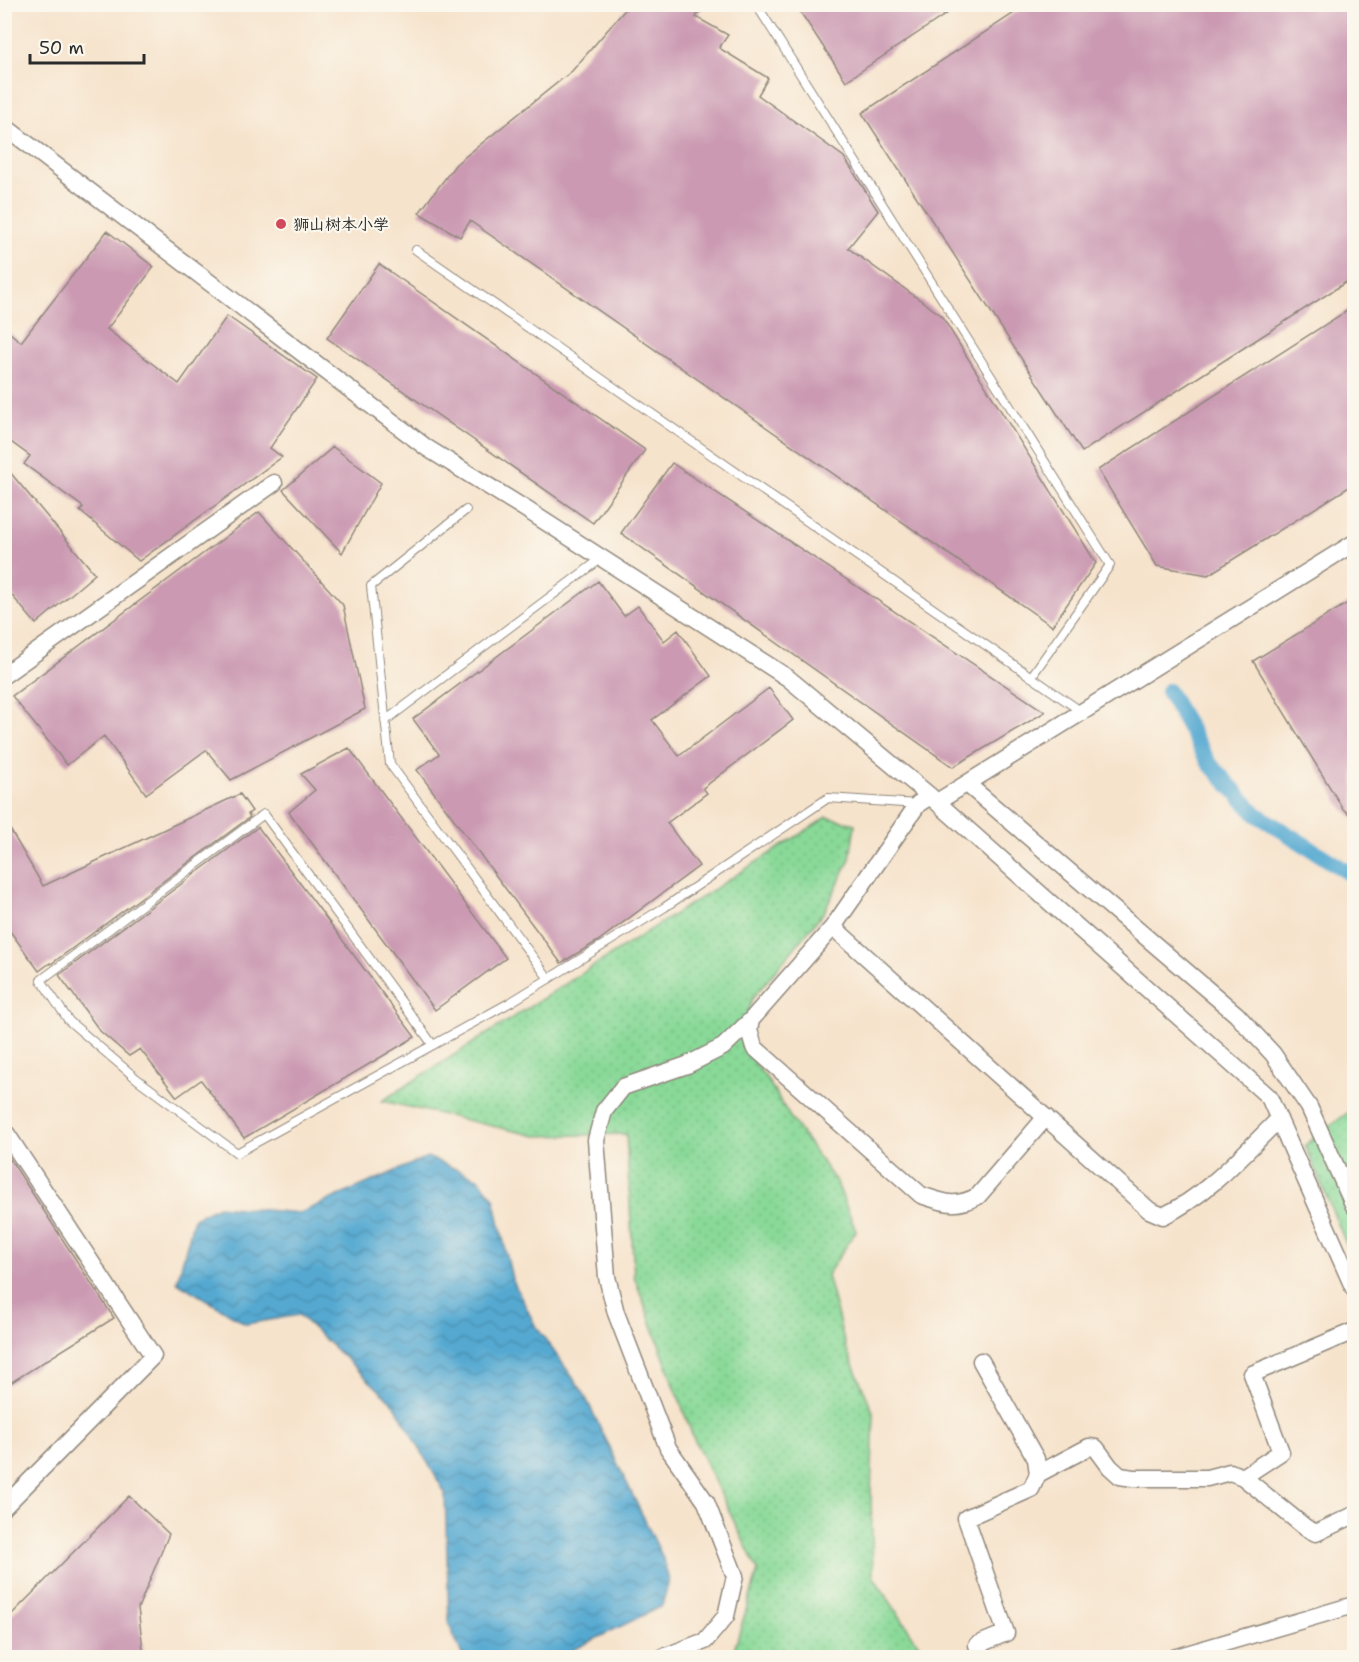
<svg xmlns="http://www.w3.org/2000/svg" width="1359" height="1662" font-family="'Shantell Sans','LXGW WenKai TC',sans-serif">
<style>
.grass{fill:url(#grass-dots);stroke:#5a8262;stroke-width:1.5}
.water{fill:url(#water-waves);stroke:#406a7e;stroke-width:1.5}
.lines{fill:none;stroke-linecap:round;stroke-linejoin:round}
.canal{stroke:#55a9d1;stroke-width:16}
.building{fill:#cb9ab2}
.service-casing{stroke:#90877c;stroke-width:10}
.minor-casing{stroke:#90877c;stroke-width:19}
.service{stroke:#fff;stroke-width:8}
.minor{stroke:#fff;stroke-width:16}
.poi-dot{fill:#d1495b;stroke:#fbf7ec;stroke-width:2}
.labels{text-anchor:middle;stroke-width:4.5;stroke-linejoin:round;paint-order:stroke}
.poi-label{font-size:16px;fill:#2b2b2b;stroke:#fbf7ec;text-anchor:start}
</style>
<defs>
<pattern id="grass-dots" width="8" height="8" patternUnits="userSpaceOnUse" patternTransform="scale(1.5)"><rect width="8" height="8" fill="#89d998"/><path d="M2 2h.1M6 6h.1" fill="none" stroke="#76ba83" stroke-width="1.8" stroke-linecap="round"/></pattern>
<pattern id="water-waves" width="16" height="10" patternUnits="userSpaceOnUse" patternTransform="scale(1.5)"><rect width="16" height="10" fill="#55a9d1"/><path d="M0 5q4-4 8 0t8 0" fill="none" stroke="#478aaa"/></pattern>
</defs>
<rect width="100%" height="100%" fill="#fbf7ec"/>
<filter id="ink" filterUnits="userSpaceOnUse"><feTurbulence type="fractalNoise" baseFrequency=".0167" numOctaves="2"/><feDisplacementMap in="SourceGraphic" scale="12" xChannelSelector="R" yChannelSelector="G"/><feConvolveMatrix kernelMatrix="1 2 1 2 8 2 1 2 1" color-interpolation-filters="sRGB"/></filter>
<filter id="wash" filterUnits="userSpaceOnUse"><feTurbulence type="fractalNoise" baseFrequency=".008" numOctaves="4" result="noise"/><feDisplacementMap in="SourceGraphic" scale="24" xChannelSelector="R" yChannelSelector="G"/><feGaussianBlur stdDeviation="1.35" result="paint"/><feColorMatrix in="noise" values="0 0 0 0 0 0 0 0 0 0 0 0 0 0 0 0 0 1.4 0 .05"/><feComposite in="paint" operator="in"/></filter>
<g filter="url(#wash)">
<rect width="100%" height="100%" fill="#f6e3cc"/>
<path class="grass" d="M 827,817 L 855,824 L 850,859 L 824,912 L 752,999 L 740,1044 L 767,1079 L 790,1117 L 837,1183 L 856,1231 L 827,1275 L 846,1348 L 874,1414 L 871,1496 L 873,1576 L 927,1657 L 741,1657 L 735,1647 L 758,1571 L 693,1437 L 634,1276 L 626,1134 L 536,1136 L 382,1101 Z
M 1354,1108 L 1354,1263 L 1305,1145 Z"/>
<path class="water" d="M 427,1157 L 478,1178 L 494,1198 L 512,1279 L 535,1325 L 583,1392 L 662,1556 L 669,1580 L 662,1606 L 569,1652 L 550,1657 L 463,1657 L 449,1624 L 445,1493 L 394,1404 L 299,1315 L 246,1324 L 177,1282 L 194,1218 L 218,1206 L 300,1213 Z"/>
<g class="lines">
<path class="canal" d="M 1168,691 L 1209,763 L 1256,814 L 1354,876"/>
</g>
<g id="blocks">
<path class="building" d="M 630,4 L 704,4 L 696,17 L 728,35 L 719,48 L 768,78 L 758,95 L 844,157 L 878,211 L 848,248 L 941,315 L 1096,563 L 1052,626 L 470,221 L 460,237 L 419,213 L 456,164 L 572,71 Z
M 795,4 L 961,4 L 846,81 Z
M 1028,4 L 1350,4 L 1354,12 L 1354,277 L 1082,452 L 862,113 Z
M 107,231 L 154,267 L 107,329 L 179,384 L 227,316 L 317,379 L 270,448 L 282,457 L 139,561 L 80,511 L 83,507 L 24,464 L 30,456 L 4,437 L 4,328 L 21,342 Z
M 379,264 L 645,450 L 593,523 L 327,338 Z
M 1354,306 L 1354,484 L 1208,575 L 1157,566 L 1098,470 Z
M 333,447 L 381,483 L 342,553 L 283,490 Z
M 672,463 L 1045,712 L 953,767 L 621,533 Z
M 4,465 L 95,574 L 36,624 L 4,586 Z
M 259,512 L 343,605 L 365,709 L 231,780 L 206,750 L 146,794 L 104,736 L 67,765 L 12,696 Z
M 598,581 L 624,616 L 638,606 L 664,641 L 678,630 L 711,676 L 652,720 L 679,756 L 769,688 L 793,720 L 703,788 L 707,793 L 667,823 L 699,866 L 598,941 L 561,963 L 417,770 L 439,754 L 413,719 Z
M 1354,599 L 1354,818 L 1343,809 L 1253,661 Z
M 349,748 L 506,958 L 435,1010 L 289,812 L 315,790 L 301,774 Z
M 240,794 L 252,811 L 248,814 L 250,817 L 51,964 L 50,963 L 39,971 L 4,923 L 4,819 L 43,886 Z
M 258,827 L 415,1037 L 244,1138 L 201,1080 L 177,1097 L 140,1049 L 129,1056 L 100,1031 L 59,975 Z
M 4,1150 L 114,1318 L 4,1387 Z
M 129,1496 L 169,1534 L 138,1608 L 144,1658 L 114,1655 L 112,1658 L 4,1658 L 4,1622 Z"/>
</g>
</g>
<g filter="url(#ink)">
<use href="#blocks" fill-opacity="0" stroke="#90877c" stroke-width="1.5"/>
<g class="lines">
<g class="service-casing">
<path id="service" d="M 756,4 L 1110,565 L 1031,677
M 416,250 L 1082,712
M 466,510 L 371,586 L 390,764 L 549,979
M 385,721 L 602,558
M 433,1045 L 264,814 L 41,980 L 69,1021 L 137,1079 L 237,1153 L 511,1002 L 665,907 L 828,798 L 918,804"/>
</g>
<g class="minor-casing">
<path id="minor" d="M 4,126 L 427,448 L 527,510 L 788,678 L 930,796 L 1269,1097 L 1354,1289
M 4,675 L 274,483
M 967,784 L 1236,1014 L 1273,1054 L 1309,1107 L 1354,1206
M 937,802 L 1354,543
M 833,927 L 1149,1210 L 1163,1216 C 1208,1195 1244,1153 1279,1119
M 751,1020 L 749,1030 L 754,1047 L 921,1195 C 945,1203 955,1208 978,1196 L 1046,1117
M 4,1130 L 153,1356 L 4,1507
M 981,1361 L 1036,1459 L 1038,1474 L 1031,1489 L 966,1518 L 1006,1633 L 977,1645 L 984,1658
M 1038,1474 L 1089,1447 L 1096,1448 L 1110,1467 L 1120,1476 L 1133,1478 L 1207,1478 L 1230,1472 L 1243,1477 L 1306,1528 L 1316,1533 L 1354,1515
M 1243,1477 L 1281,1452 L 1252,1374 L 1354,1331
M 661,1658 L 705,1641 L 726,1616 L 735,1576 L 706,1502 L 668,1448 L 616,1313 L 607,1277 L 596,1140 L 604,1111 L 623,1087 L 687,1065 L 723,1047 L 751,1020 L 833,927 L 918,804 L 930,796
M 1173,1658 L 1354,1605"/>
</g>
<use href="#service" class="service"/>
<use href="#minor" class="minor"/>
</g>
</g>
<circle class="poi-dot" cx="281" cy="224" r="6"/>
<g class="labels">
<g class="poi-label">
<text x="293" y="230">狮山树本小学</text>
</g>
</g>
<rect width="1359" height="1662" fill="none" stroke="#fbf7ec" stroke-width="24"/>
<path d="M30 54v9h114v-9" fill="none" stroke="#2b2b2b" stroke-width="3"/>
<text x="39" y="54" font-size="18" fill="#2b2b2b" stroke="#fbf7ec" stroke-width="4.5" paint-order="stroke">50 m</text>
</svg>
